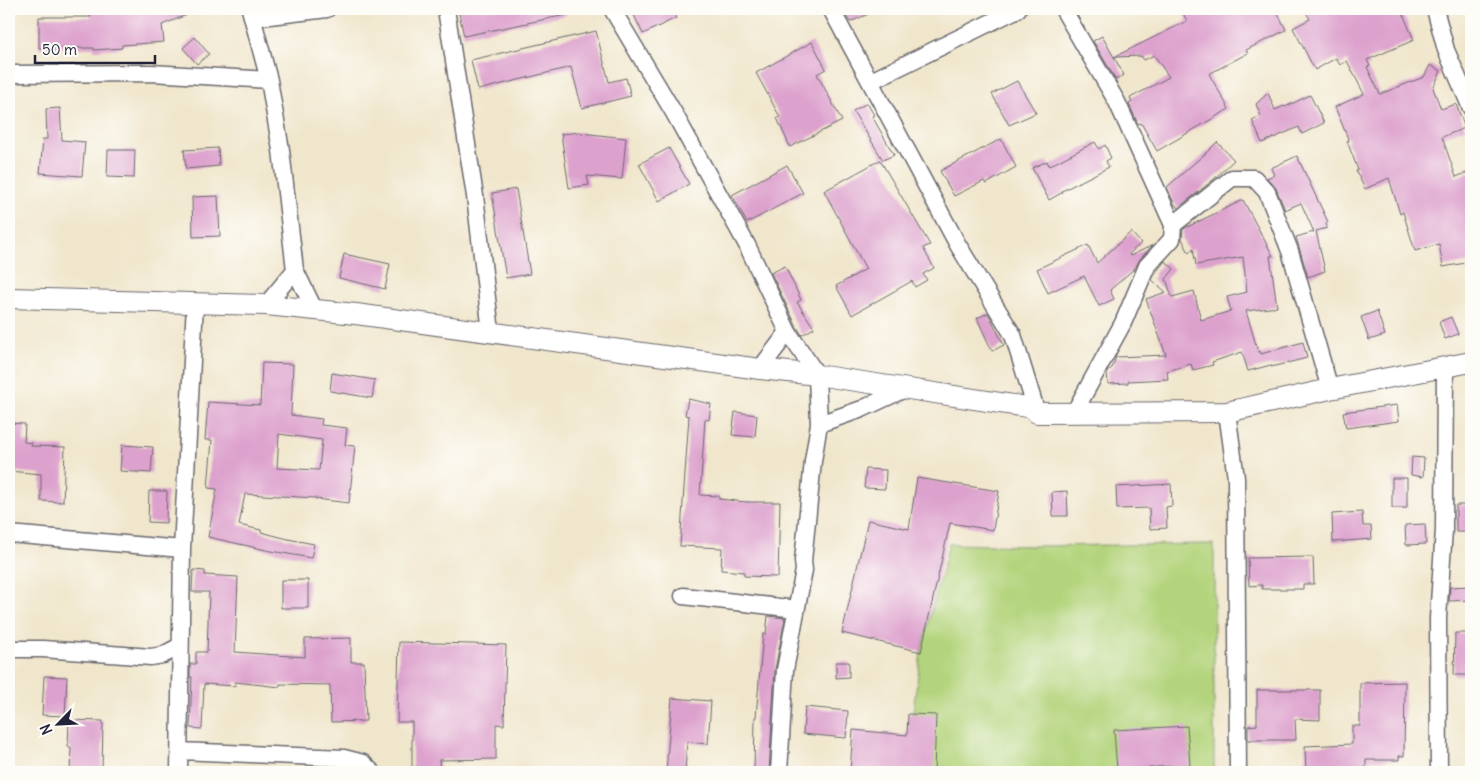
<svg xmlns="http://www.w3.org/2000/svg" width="1480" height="781" font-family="Delius,sans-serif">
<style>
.green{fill:#b3d47c;stroke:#6a7b5c}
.building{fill:#dda1cd;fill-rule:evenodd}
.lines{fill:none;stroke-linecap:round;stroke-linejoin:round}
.minor-casing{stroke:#6a676e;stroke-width:19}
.major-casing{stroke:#6a676e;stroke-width:22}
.minor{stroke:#fff;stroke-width:16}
.major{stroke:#fff;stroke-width:20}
</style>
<rect width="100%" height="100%" fill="#fdfcf7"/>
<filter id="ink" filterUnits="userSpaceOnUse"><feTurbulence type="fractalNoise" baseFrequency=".02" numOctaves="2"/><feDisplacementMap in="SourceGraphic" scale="10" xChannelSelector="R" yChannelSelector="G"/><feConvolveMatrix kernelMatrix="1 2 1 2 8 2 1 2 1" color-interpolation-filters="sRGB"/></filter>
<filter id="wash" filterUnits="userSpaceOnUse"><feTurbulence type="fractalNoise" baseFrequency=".0096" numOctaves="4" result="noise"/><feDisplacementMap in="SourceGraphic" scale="20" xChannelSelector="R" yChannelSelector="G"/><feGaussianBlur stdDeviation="1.12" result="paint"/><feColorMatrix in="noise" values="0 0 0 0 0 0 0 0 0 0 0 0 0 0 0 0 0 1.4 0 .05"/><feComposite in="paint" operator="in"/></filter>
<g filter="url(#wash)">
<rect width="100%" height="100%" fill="#f0e6cc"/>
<path class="green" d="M 949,544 L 1030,546 L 1214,544 L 1214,772 L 905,772 L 921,652 Z"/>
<g id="blocks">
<path class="building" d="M 90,9 L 201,9 L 162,25 L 164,42 L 122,45 L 122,48 L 94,50 L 94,48 L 39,48 L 39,17 L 91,17 Z
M 458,9 L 566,9 L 566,15 L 464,36 Z
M 631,9 L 672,9 L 676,18 L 643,34 Z
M 842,9 L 880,9 L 850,22 Z
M 1181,9 L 1276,9 L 1286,30 L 1246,50 L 1248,53 L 1209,74 L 1229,109 L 1157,151 L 1141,123 L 1138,124 L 1129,104 L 1132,102 L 1130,98 L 1169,77 L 1154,55 L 1144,60 L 1141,56 L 1114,57 L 1187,21 Z
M 1304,9 L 1401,9 L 1414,40 L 1367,60 L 1370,66 L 1367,67 L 1380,94 L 1424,77 L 1430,65 L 1441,71 L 1433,88 L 1441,109 L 1456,104 L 1465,128 L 1442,137 L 1456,177 L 1471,171 L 1471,262 L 1443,267 L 1439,244 L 1415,251 L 1403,212 L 1400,214 L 1389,178 L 1365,189 L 1356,171 L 1358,170 L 1347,141 L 1349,141 L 1335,107 L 1364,94 L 1347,61 L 1340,65 L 1336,58 L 1315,70 L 1293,28 L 1310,19 Z
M 596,31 L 609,82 L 626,78 L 631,96 L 582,108 L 571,67 L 478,90 L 471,60 Z
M 1102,36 L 1124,75 L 1116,80 L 1093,41 Z
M 195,37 L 209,54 L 197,64 L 183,48 Z
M 812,42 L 826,69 L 817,74 L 842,121 L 790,147 L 777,118 L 780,117 L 756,73 Z
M 1017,81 L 1036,113 L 1009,125 L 992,94 Z
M 1268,93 L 1275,110 L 1284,106 L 1285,107 L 1310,95 L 1324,123 L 1302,134 L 1299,127 L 1262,143 L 1252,120 L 1261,116 L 1256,104 Z
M 867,103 L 874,115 L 872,116 L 894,155 L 883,160 L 853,111 Z
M 60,108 L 62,140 L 85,142 L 82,176 L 40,173 L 43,139 L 47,139 L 46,109 Z
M 581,132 L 581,133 L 626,138 L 622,179 L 587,176 L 589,185 L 569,188 L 561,134 Z
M 1001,139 L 1016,167 L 986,184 L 984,181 L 954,196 L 940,171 Z
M 1095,142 L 1099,149 L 1105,145 L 1111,158 L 1106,161 L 1109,167 L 1062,191 L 1063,192 L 1049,200 L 1032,168 L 1047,161 L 1049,166 Z
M 1217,142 L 1234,160 L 1213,180 L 1178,208 L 1174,203 L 1167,187 L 1207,152 Z
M 218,148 L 219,166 L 186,169 L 184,150 Z
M 669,148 L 689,184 L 659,201 L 639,164 Z
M 108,150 L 135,150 L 134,178 L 107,177 Z
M 1297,156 L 1328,222 L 1326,223 L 1327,228 L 1316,231 L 1325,271 L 1308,277 L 1296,237 L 1314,232 L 1301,203 L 1285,210 L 1276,188 L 1267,178 L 1274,175 L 1271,168 Z
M 880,160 L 930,245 L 923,248 L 934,268 L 923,274 L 927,280 L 915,287 L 912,281 L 852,315 L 836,286 L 866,269 L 824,191 Z
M 787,165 L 803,193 L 747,223 L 732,195 Z
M 516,189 L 530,274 L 506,278 L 492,193 Z
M 218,196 L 220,236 L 193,237 L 192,197 Z
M 1243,200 L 1273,256 L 1270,256 L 1277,307 L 1246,311 L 1258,352 L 1260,351 L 1261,354 L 1303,342 L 1307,358 L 1271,367 L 1271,365 L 1248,371 L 1242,352 L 1212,362 L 1213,365 L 1193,370 L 1191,364 L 1167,371 L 1168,379 L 1128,381 L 1128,383 L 1108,384 L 1107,372 L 1112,368 L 1116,357 L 1166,355 L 1146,299 L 1166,292 L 1152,280 L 1156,272 L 1165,261 L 1174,269 L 1166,279 L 1172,297 L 1194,291 L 1201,320 L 1231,311 L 1227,297 L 1247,292 L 1243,257 L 1196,265 L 1193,248 L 1189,253 L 1182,239 L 1183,229 Z
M 1131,232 L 1141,243 L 1129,254 L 1130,256 L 1153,245 L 1140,259 L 1135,268 L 1110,290 L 1114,299 L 1099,306 L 1084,276 L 1048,293 L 1037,269 L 1088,245 L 1097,263 Z
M 344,254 L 390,264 L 385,289 L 339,278 Z
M 785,266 L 801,300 L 797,302 L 814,328 L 802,335 L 797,327 L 771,273 Z
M 1377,311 L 1385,335 L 1369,340 L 1361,317 Z
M 988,313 L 1004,345 L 992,351 L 977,318 Z
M 1451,317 L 1458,334 L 1445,339 L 1439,322 Z
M 262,363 L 293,364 L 291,415 L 322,419 L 321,425 L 347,428 L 345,445 L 355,446 L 349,503 L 316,499 L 316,498 L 245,494 L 239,525 L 261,530 L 261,532 L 288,539 L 314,544 L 311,558 L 266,550 L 208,537 L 217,489 L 208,488 L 212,440 L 205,440 L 208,402 L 260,405 ZM 279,434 L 322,440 L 319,470 L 277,468 Z
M 332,373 L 375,380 L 372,398 L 330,391 Z
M 688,399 L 711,404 L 709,420 L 705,419 L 700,495 L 719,496 L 719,499 L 746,502 L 780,502 L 778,577 L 744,576 L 744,572 L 721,570 L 722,548 L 680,546 L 689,416 L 685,415 Z
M 1397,405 L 1399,421 L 1346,428 L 1343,412 Z
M 735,412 L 757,415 L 755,437 L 732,435 Z
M 9,423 L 25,424 L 24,442 L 32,443 L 31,446 L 65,447 L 63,502 L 41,501 L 41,474 L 9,471 Z
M 122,445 L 153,447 L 151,473 L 120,471 Z
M 1412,457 L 1424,458 L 1423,477 L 1411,475 Z
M 866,469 L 886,470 L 885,489 L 864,488 Z
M 917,478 L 999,491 L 993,530 L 950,523 L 921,652 L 842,633 L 868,520 L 909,529 Z
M 1392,478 L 1407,478 L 1407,508 L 1392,508 Z
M 1171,484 L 1172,506 L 1166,507 L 1167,528 L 1150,529 L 1149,508 L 1117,509 L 1116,487 Z
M 149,491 L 167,491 L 166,523 L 148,522 Z
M 1067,491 L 1068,516 L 1053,516 L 1052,492 Z
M 1456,505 L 1471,505 L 1471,532 L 1456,532 Z
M 1362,512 L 1363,526 L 1371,526 L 1372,539 L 1333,542 L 1332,514 Z
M 1425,524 L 1426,544 L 1406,545 L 1405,525 Z
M 1313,557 L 1314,584 L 1303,584 L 1303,589 L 1262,589 L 1262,585 L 1249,586 L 1248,558 Z
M 193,570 L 205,571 L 205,575 L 238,577 L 235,652 L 305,657 L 305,639 L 351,638 L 351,662 L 364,662 L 366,721 L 331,722 L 330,685 L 280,684 L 280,687 L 235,682 L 235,686 L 204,684 L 202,729 L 190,728 L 192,677 L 190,677 L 190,664 L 196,664 L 196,652 L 207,652 L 209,592 L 192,592 Z
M 281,580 L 308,580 L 308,608 L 281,608 Z
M 1471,586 L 1471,600 L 1449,601 L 1450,587 Z
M 768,616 L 785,618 L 775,669 L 769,772 L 754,772 L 755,717 L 756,717 L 763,634 L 766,634 Z
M 1455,633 L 1471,633 L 1471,675 L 1454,675 Z
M 399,642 L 506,645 L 504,725 L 496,724 L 496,759 L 439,760 L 440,772 L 412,772 L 412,722 L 397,722 Z
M 836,662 L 849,662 L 849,677 L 836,678 Z
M 44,676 L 67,677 L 65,716 L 42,715 Z
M 1405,682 L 1404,756 L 1399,756 L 1399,760 L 1366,760 L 1366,772 L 1306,772 L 1305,746 L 1352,744 L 1352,726 L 1360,726 L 1360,683 Z
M 1257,690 L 1320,690 L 1320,720 L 1295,719 L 1296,740 L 1248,740 L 1248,726 L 1257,725 Z
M 672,698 L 711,701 L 708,744 L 687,742 L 685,772 L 666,772 Z
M 805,707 L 848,711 L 846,738 L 803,734 Z
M 908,714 L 936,715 L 934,772 L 850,772 L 853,730 L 907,735 Z
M 69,720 L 103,721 L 102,772 L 70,772 L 71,747 L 68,747 Z
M 1187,726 L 1190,765 L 1187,765 L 1187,772 L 1174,772 L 1173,766 L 1117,770 L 1114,730 Z"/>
</g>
</g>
<g filter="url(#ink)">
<use href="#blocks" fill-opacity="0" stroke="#6a676e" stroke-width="1"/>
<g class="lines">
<g class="minor-casing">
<path id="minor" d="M 250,9 L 269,80 L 281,150 L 295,270 L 315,311
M 446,9 L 475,196 L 491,332
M 612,9 L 674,113 L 747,245 L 788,332 L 817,375 L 819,424 L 813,461 L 803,561 L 804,570 L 785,670 L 779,772
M 831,9 L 958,245 L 1013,335 L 1037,413
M 1063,9 L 1117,102 L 1173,225 L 1172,239 L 1147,266 L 1123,323 L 1075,411
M 1435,9 L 1446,50 L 1471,108
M 253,18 L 327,9
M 9,74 L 151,73 L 269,80
M 871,81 L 1018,9
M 1173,225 L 1232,178 L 1254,178 L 1267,192 L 1290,251 L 1330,389
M 266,305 L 295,270
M 760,369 L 788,332
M 1227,412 L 1236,478 L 1238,772
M 819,424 L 862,409 L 905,389
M 9,534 L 182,549
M 683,596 L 796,609
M 9,649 L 43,649 L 151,657 L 163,655 L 180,646
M 180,751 L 344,758 L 363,763 L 372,772
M 179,772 L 182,549 L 195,304
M 1439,772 L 1438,618 L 1444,530 L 1445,367"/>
</g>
<g class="major-casing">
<path id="major" d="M 9,298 L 266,305 L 356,314 L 760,369 L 817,375 L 1033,408 L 1037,413 L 1227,412 L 1330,389 L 1471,362"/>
</g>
<use href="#minor" class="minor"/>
<use href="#major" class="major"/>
</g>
</g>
<rect width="1480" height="781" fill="none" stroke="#fdfcf7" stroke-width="30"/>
<g transform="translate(58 724) rotate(246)" stroke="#fdfcf7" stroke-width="4" paint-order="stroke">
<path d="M0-4L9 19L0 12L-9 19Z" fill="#22223b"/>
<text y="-8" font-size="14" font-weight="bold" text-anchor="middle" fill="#22223b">N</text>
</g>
<path d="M35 55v8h120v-8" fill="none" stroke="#22223b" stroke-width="2.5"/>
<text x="42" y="55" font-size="15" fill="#22223b" stroke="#fdfcf7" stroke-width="4" paint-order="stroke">50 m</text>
</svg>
